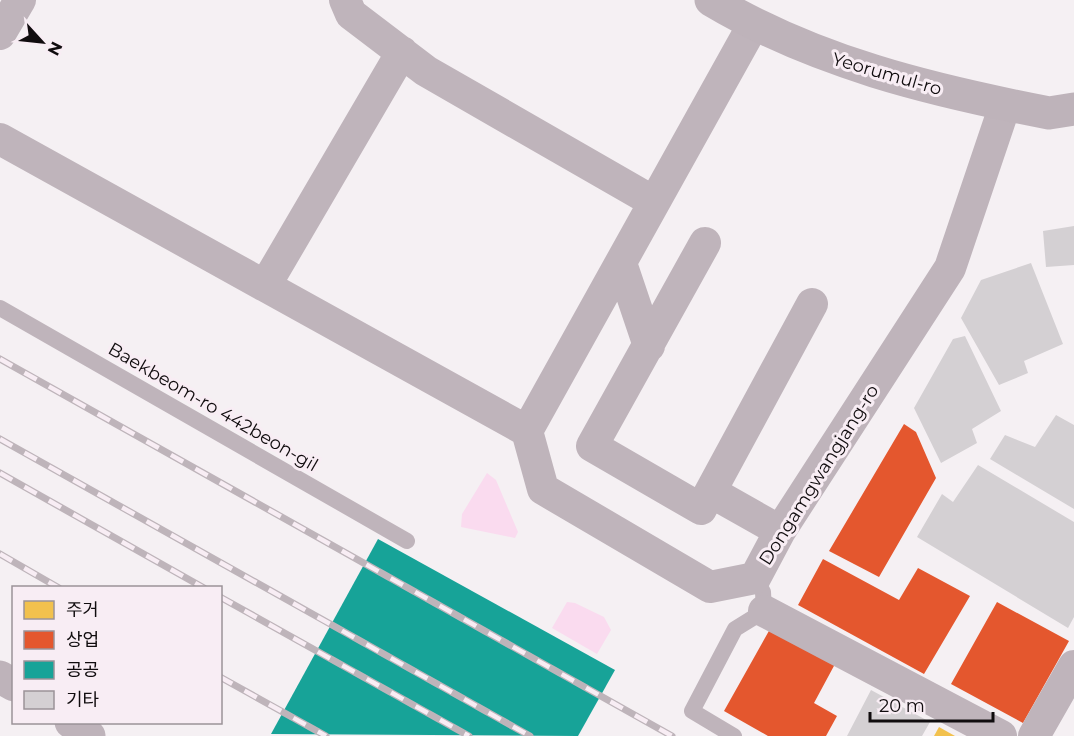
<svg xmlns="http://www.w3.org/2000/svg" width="1074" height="736" font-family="Montserrat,'Noto Sans KR',sans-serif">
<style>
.green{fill:#fadbef}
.homes{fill:#f2c14e}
.shops{fill:#e4572e}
.public{fill:#17a398}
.building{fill:#d4d0d3}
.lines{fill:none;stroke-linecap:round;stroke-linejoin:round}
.lane{stroke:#bfb4bb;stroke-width:16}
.street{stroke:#bfb4bb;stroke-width:32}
.secondary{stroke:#beb3ba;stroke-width:33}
.rail-casing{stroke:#beb4ba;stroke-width:7}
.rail{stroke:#f8edf4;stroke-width:4.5;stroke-dasharray:14;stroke-linecap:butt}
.labels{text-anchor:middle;stroke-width:6;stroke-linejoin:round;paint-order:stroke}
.street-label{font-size:18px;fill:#100c0e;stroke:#f8edf4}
</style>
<rect width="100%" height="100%" fill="#f5f0f3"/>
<path class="green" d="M 487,473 L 496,480 L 518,532 L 515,538 L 461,527 L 462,514 Z
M 567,602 L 575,603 L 604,617 L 611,630 L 597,654 L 552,628 Z"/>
<path class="homes" d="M 939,727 L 955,736 L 934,736 Z"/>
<path class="shops" d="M 904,424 L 916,432 L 936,478 L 879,577 L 829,551 Z
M 823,559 L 899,600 L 918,568 L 970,596 L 924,674 L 798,605 Z
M 997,602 L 1069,641 L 1023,723 L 951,684 Z
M 770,629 L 835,664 L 814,703 L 837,716 L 826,736 L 768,736 L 724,711 Z"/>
<path class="public" d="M 378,539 L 615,670 L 578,736 L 271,734 Z"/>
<path class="building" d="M 1074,226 L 1074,265 L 1046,267 L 1043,231 Z
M 1031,263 L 1063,344 L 1024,361 L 1028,373 L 999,385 L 961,318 L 981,280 Z
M 965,336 L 1001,411 L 972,429 L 977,443 L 941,463 L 914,408 L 953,339 Z
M 1056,415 L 1074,425 L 1074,509 L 990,459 L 1005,435 L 1035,447 Z
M 978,465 L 1074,522 L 1074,617 L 1068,628 L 917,537 L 942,494 L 953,502 Z
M 871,690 L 930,722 L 922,736 L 847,736 Z"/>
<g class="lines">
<path class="lane" d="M 0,308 L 407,541
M 734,736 L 692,711 L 735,629 L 764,611 L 763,592 L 755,578"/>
<path class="street" d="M 345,0 L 351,14 L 426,71 L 654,202
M 753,25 L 527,431 L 543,489 L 710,587 L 755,578 L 780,531 L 950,268 L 1005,105
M 0,34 L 20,0
M 0,139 L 527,431
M 705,243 L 592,446 L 701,509 L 812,304
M 621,263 L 649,346
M 265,286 L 402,52
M 711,492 L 780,531
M 764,611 L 1001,736
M 1034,736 L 1074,666"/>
<path class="secondary" d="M 711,0 C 815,62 930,90 1049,113 L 1074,109
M 0,677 L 14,685
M 71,722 L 89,736"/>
<g class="rail-casing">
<path id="rail" d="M 0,359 L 672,736
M 0,439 L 530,736
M 0,473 L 204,588
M 0,554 L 59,588
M 220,597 L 469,736
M 220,677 L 326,736"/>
</g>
<use href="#rail" class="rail"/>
</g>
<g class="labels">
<g class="street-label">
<text transform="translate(887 74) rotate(16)" y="6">Yeorumul-ro</text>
<text transform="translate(213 407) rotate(30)" y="6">Baekbeom-ro 442beon-gil</text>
<text transform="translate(819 475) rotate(-58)" y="6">Dongamgwangjang-ro</text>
</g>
</g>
<rect x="12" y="586" width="210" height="138" fill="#f8edf4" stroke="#9b9398" stroke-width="1.5"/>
<rect x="24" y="601" width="30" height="18" fill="#f2c14e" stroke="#9b9398" stroke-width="1.5"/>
<text x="66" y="616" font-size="18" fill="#100c0e">주거</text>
<rect x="24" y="631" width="30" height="18" fill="#e4572e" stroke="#9b9398" stroke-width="1.5"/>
<text x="66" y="646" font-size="18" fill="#100c0e">상업</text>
<rect x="24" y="661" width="30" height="18" fill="#17a398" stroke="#9b9398" stroke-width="1.5"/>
<text x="66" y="676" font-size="18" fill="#100c0e">공공</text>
<rect x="24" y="691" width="30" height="18" fill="#d4d0d3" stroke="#9b9398" stroke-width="1.5"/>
<text x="66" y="706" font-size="18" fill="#100c0e">기타</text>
<g transform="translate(42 42) rotate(117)" stroke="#f8edf4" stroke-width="4.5" paint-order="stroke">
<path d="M0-4.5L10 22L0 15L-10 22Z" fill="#100c0e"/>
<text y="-9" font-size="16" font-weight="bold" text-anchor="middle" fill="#100c0e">N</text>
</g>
<path d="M870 712v9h123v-9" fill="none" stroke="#100c0e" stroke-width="3"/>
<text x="879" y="712" font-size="18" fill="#100c0e" stroke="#f8edf4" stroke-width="4.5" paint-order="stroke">20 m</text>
</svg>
